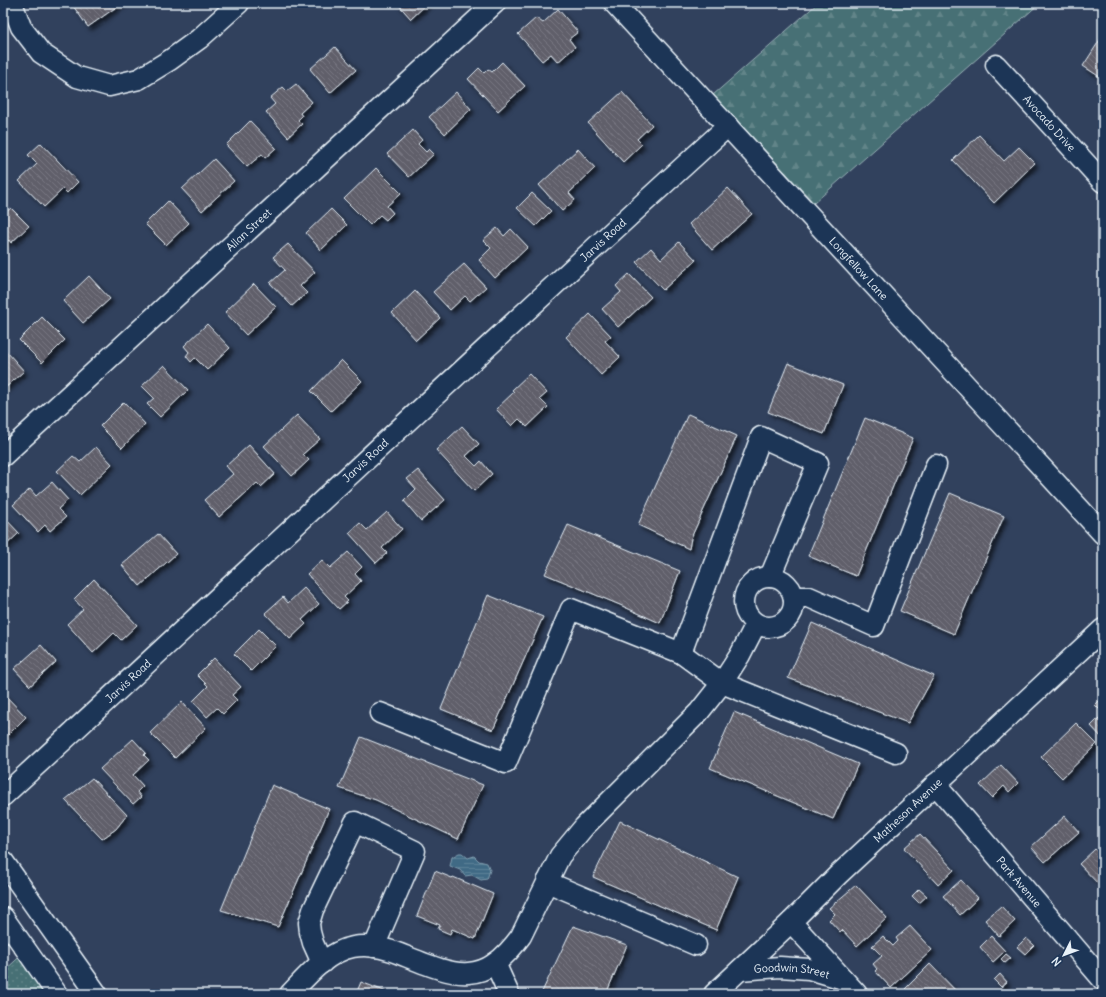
<svg xmlns="http://www.w3.org/2000/svg" width="1106" height="997" font-family="Delius,sans-serif">
<style>
.forest{fill:url(#forest-firs);stroke:#98b0b6}
.park{fill:url(#park-dots);stroke:#98b0b6}
.water{fill:url(#water-rules);stroke:#83a1b3}
.building{fill:url(#building-back-hatch);stroke:#e8f1f8;filter:url(#shadow)}
.lines{fill:none;stroke-linecap:round;stroke-linejoin:round}
.minor-casing{stroke:#e8f1f8;stroke-width:23}
.minor{stroke:#1d3557;stroke-width:20}
.labels{text-anchor:middle;stroke-width:4;stroke-linejoin:round;paint-order:stroke}
.street-label{font-size:11px;fill:#e8f1f8;stroke:#1d3557}
</style>
<defs>
<pattern id="forest-firs" width="22" height="20" patternUnits="userSpaceOnUse"><rect width="22" height="20" fill="#477074"/><path d="M5 1l3.5 6h-7zM16 11l3.5 6h-7z" fill="#628589"/></pattern>
<pattern id="park-dots" width="8" height="8" patternUnits="userSpaceOnUse"><rect width="8" height="8" fill="#477074"/><path d="M2 2h.1M6 6h.1" fill="none" stroke="#628589" stroke-width="1.8" stroke-linecap="round"/></pattern>
<pattern id="water-rules" width="6" height="5" patternUnits="userSpaceOnUse"><rect width="6" height="5" fill="#3f6b85"/><path d="M0 2.5h6" fill="none" stroke="#5b8197"/></pattern>
<pattern id="building-back-hatch" width="6" height="6" patternUnits="userSpaceOnUse"><rect width="6" height="6" fill="#605e6b"/><path d="M-1 5l2 2M0 0l6 6M5-1l2 2" fill="none" stroke="#777681"/></pattern>
<filter id="shadow"><feDropShadow dx="3.5" dy="3.5" stdDeviation="2" flood-color="#0009"/></filter>
</defs>
<rect width="100%" height="100%" fill="#31415d"/>
<filter id="ink" filterUnits="userSpaceOnUse"><feTurbulence type="fractalNoise" baseFrequency=".025" numOctaves="2"/><feDisplacementMap in="SourceGraphic" scale="8" xChannelSelector="R" yChannelSelector="G"/><feConvolveMatrix kernelMatrix="1 2 1 2 8 2 1 2 1" color-interpolation-filters="sRGB"/></filter>
<g filter="url(#ink)">
<path class="forest" d="M 818,3 L 1040,3 L 814,203 L 713,95 Z"/>
<path class="park" d="M 27,950 L 57,994 L 3,994 L 3,972 Z"/>
<path class="water" d="M 459,853 L 462,853 L 468,858 L 474,856 L 479,861 L 487,863 L 490,870 L 487,879 L 481,880 L 472,875 L 465,876 L 460,870 L 450,866 L 452,857 Z"/>
<path class="building" d="M 71,3 L 122,3 L 88,27 Z
M 397,3 L 428,3 L 411,19 Z
M 558,9 L 578,32 L 569,39 L 575,47 L 558,62 L 551,54 L 542,61 L 518,34 L 536,18 L 543,23 Z
M 1103,35 L 1103,79 L 1083,66 Z
M 335,47 L 356,70 L 330,93 L 310,69 Z
M 502,62 L 525,86 L 498,111 L 468,79 L 479,68 L 484,73 L 488,69 L 492,72 Z
M 296,84 L 312,102 L 300,113 L 302,116 L 298,120 L 302,124 L 288,137 L 266,112 L 275,104 L 270,98 L 283,87 L 287,91 Z
M 456,92 L 471,109 L 445,134 L 429,117 Z
M 622,92 L 652,125 L 637,139 L 642,144 L 623,162 L 588,123 Z
M 250,121 L 276,148 L 265,158 L 262,154 L 247,167 L 226,145 Z
M 413,130 L 422,140 L 418,144 L 426,152 L 429,149 L 434,154 L 409,177 L 387,154 Z
M 979,135 L 1004,161 L 1019,147 L 1035,163 L 994,203 L 953,160 Z
M 41,143 L 78,182 L 67,193 L 63,189 L 44,207 L 19,181 L 37,164 L 28,155 Z
M 578,149 L 595,168 L 569,193 L 575,200 L 562,211 L 539,185 Z
M 214,159 L 234,181 L 202,211 L 182,189 Z
M 376,168 L 401,193 L 387,206 L 393,213 L 386,220 L 380,215 L 370,225 L 344,199 Z
M 728,188 L 752,214 L 712,250 L 689,224 Z
M 532,193 L 551,211 L 536,226 L 517,208 Z
M 168,201 L 189,223 L 166,245 L 145,224 Z
M 11,208 L 29,226 L 11,243 L 9,240 L 3,246 L 3,210 L 5,213 Z
M 331,209 L 347,225 L 321,250 L 306,233 Z
M 497,228 L 504,236 L 511,229 L 528,247 L 495,278 L 479,260 L 491,248 L 483,240 Z
M 679,242 L 696,260 L 663,290 L 636,262 L 651,248 L 661,259 Z
M 288,244 L 315,272 L 300,286 L 307,293 L 292,306 L 270,283 L 285,270 L 273,257 Z
M 464,264 L 486,287 L 470,301 L 465,296 L 450,310 L 433,292 Z
M 629,274 L 651,297 L 618,327 L 602,309 L 621,292 L 616,286 Z
M 89,276 L 110,299 L 83,323 L 63,301 Z
M 254,284 L 276,307 L 246,335 L 225,312 Z
M 415,291 L 440,318 L 416,340 L 392,313 Z
M 590,314 L 611,336 L 605,341 L 620,357 L 601,375 L 566,337 Z
M 42,317 L 65,340 L 42,363 L 19,340 Z
M 207,324 L 230,348 L 207,370 L 195,358 L 191,362 L 186,356 L 189,352 L 184,346 Z
M 7,352 L 24,371 L 3,390 L 3,355 Z
M 341,360 L 362,381 L 331,411 L 311,391 Z
M 788,363 L 843,385 L 824,434 L 768,412 Z
M 164,365 L 188,390 L 160,417 L 147,404 L 154,398 L 142,386 Z
M 529,374 L 547,393 L 540,399 L 548,407 L 527,427 L 519,419 L 512,426 L 496,409 L 514,392 L 512,390 Z
M 124,402 L 145,424 L 122,448 L 100,426 Z
M 688,414 L 737,436 L 691,538 L 689,549 L 638,525 Z
M 297,415 L 320,439 L 303,454 L 309,460 L 292,476 L 264,446 Z
M 865,418 L 913,438 L 856,576 L 808,556 Z
M 462,426 L 479,444 L 466,456 L 476,466 L 481,461 L 492,474 L 474,491 L 436,450 Z
M 249,445 L 275,474 L 261,487 L 257,483 L 219,517 L 204,500 L 233,474 L 226,466 Z
M 96,447 L 112,464 L 80,495 L 57,471 L 73,456 L 80,462 Z
M 418,470 L 445,500 L 421,521 L 404,501 L 416,489 L 407,479 Z
M 52,482 L 68,500 L 58,509 L 66,517 L 50,531 L 45,525 L 38,532 L 13,505 L 30,489 L 36,496 Z
M 950,493 L 1004,516 L 954,634 L 900,611 Z
M 387,512 L 402,529 L 382,548 L 387,553 L 376,563 L 349,533 L 360,523 L 367,530 Z
M 4,517 L 19,533 L 3,548 L 3,519 Z
M 568,525 L 680,571 L 660,623 L 620,605 L 545,574 Z
M 158,534 L 176,554 L 140,586 L 122,565 Z
M 348,552 L 362,567 L 355,574 L 361,581 L 344,597 L 348,601 L 339,609 L 307,574 L 322,560 L 330,568 Z
M 94,579 L 137,625 L 121,640 L 114,633 L 93,653 L 67,624 L 83,609 L 74,599 Z
M 304,588 L 319,604 L 302,620 L 306,624 L 290,639 L 265,613 L 283,597 L 288,603 Z
M 488,595 L 543,617 L 493,730 L 441,709 Z
M 812,623 L 934,676 L 908,723 L 788,678 Z
M 259,629 L 276,646 L 251,671 L 234,654 Z
M 41,645 L 56,662 L 30,686 L 14,669 Z
M 214,658 L 241,687 L 232,695 L 237,700 L 223,714 L 217,708 L 207,717 L 193,701 L 208,686 L 197,675 Z
M 3,693 L 26,717 L 7,736 L 3,732 Z
M 1103,697 L 1103,713 L 1095,705 Z
M 182,702 L 206,728 L 175,758 L 150,733 Z
M 734,712 L 858,764 L 833,819 L 710,768 Z
M 1103,714 L 1103,739 L 1091,726 Z
M 1076,723 L 1097,744 L 1062,778 L 1041,757 Z
M 361,737 L 483,785 L 458,839 L 376,800 L 339,788 Z
M 133,739 L 146,753 L 144,755 L 149,760 L 133,775 L 143,786 L 137,792 L 141,797 L 133,804 L 100,769 Z
M 1001,765 L 1018,783 L 1009,792 L 1004,786 L 992,798 L 980,785 Z
M 92,778 L 127,815 L 116,829 L 102,839 L 65,800 Z
M 272,785 L 329,809 L 278,927 L 221,910 Z
M 1065,816 L 1079,832 L 1045,862 L 1031,847 Z
M 620,821 L 738,877 L 716,930 L 593,877 Z
M 920,834 L 954,870 L 938,885 L 904,848 Z
M 1095,849 L 1103,857 L 1103,889 L 1079,864 Z
M 435,871 L 452,878 L 453,877 L 493,894 L 475,939 L 452,929 L 450,934 L 438,929 L 440,925 L 417,916 Z
M 961,880 L 978,898 L 960,915 L 943,896 Z
M 856,885 L 887,918 L 857,946 L 842,930 L 840,932 L 829,920 L 835,914 L 829,908 Z
M 919,889 L 927,896 L 919,903 L 912,896 Z
M 1001,906 L 1015,921 L 999,936 L 985,920 Z
M 573,926 L 627,945 L 606,994 L 541,994 Z
M 910,926 L 932,950 L 891,988 L 875,971 L 877,969 L 873,964 L 882,956 L 872,946 L 883,936 L 893,946 L 898,941 L 896,938 Z
M 991,936 L 1005,951 L 993,962 L 980,947 Z
M 1026,938 L 1034,945 L 1025,954 L 1017,947 Z
M 1006,954 L 1011,958 L 1005,963 L 1001,959 Z
M 930,964 L 959,994 L 910,994 L 905,989 Z
M 1000,974 L 1007,982 L 1001,987 L 994,980 Z
M 361,982 L 392,994 L 356,994 Z"/>
<g class="lines">
<g class="minor-casing">
<g id="minor">
<path d="M 12,3 L 21,27 L 41,53 L 77,77 L 109,86 L 139,79 L 170,60 L 199,39 L 239,3"/>
<path id="s1" d="M 614,3 L 1103,534"/>
<path id="s2" d="M 996,65 L 1103,182"/>
<path id="s3" d="M 3,456 L 495,3"/>
<circle cx="769" cy="602" r="25"/>
<path d="M 794,597 L 809,597 L 874,626 L 936,465"/>
<path d="M 681,653 L 761,437 L 818,463 L 770,577"/>
<path d="M 380,713 L 506,763 L 571,609 L 681,653 L 722,683 L 896,753"/>
<path id="s4" d="M 935,784 L 1103,980"/>
<path id="s5" d="M 3,796 C 246,574 484,347 728,126"/>
<path d="M 3,861 L 97,994"/>
<path d="M 547,882 L 696,945"/>
<path d="M 3,917 L 57,994"/>
<path d="M 791,922 L 857,994"/>
<path d="M 322,963 L 313,943 L 310,932 L 309,923 L 313,910 L 355,822 L 415,851 L 374,947"/>
<path d="M 495,963 L 509,994"/>
<path id="s6" d="M 740,970 L 780,967 L 809,969 L 843,979"/>
<path d="M 290,994 C 307,976 327,952 353,947 C 369,944 385,948 400,954 C 453,975 482,990 521,936 L 560,856 L 584,827 L 699,712 L 722,683 L 740,655 L 756,624"/>
<path id="s7" d="M 714,994 L 791,922 L 838,875 L 1103,629"/>
</g>
</g>
<use href="#minor" class="minor"/>
</g>
</g>
<g class="labels">
<g class="street-label">
<text dy="4" stroke="none"><textPath href="#s2" startOffset="79">Avocado Drive</textPath></text>
<text dy="4" stroke="none"><textPath href="#s3" startOffset="334">Allan Street</textPath></text>
<text dy="4" stroke="none"><textPath href="#s5" startOffset="818">Jarvis Road</textPath></text>
<text dy="4" stroke="none"><textPath href="#s1" startOffset="361">Longfellow Lane</textPath></text>
<text dy="4" stroke="none"><textPath href="#s5" startOffset="494">Jarvis Road</textPath></text>
<text dy="4" stroke="none"><textPath href="#s5" startOffset="170">Jarvis Road</textPath></text>
<text dy="4" stroke="none"><textPath href="#s7" startOffset="267">Matheson Avenue</textPath></text>
<text dy="4" stroke="none"><textPath href="#s4" startOffset="129">Park Avenue</textPath></text>
<text dy="4" stroke="none"><textPath href="#s6" startOffset="52">Goodwin Street</textPath></text>
</g>
</g>
<rect width="1106" height="997" fill="none" stroke="#1d3557" stroke-width="16"/>
<rect x="8" y="8" width="1090" height="981" fill="none" stroke="#e8f1f8" stroke-width="1.5" filter="url(#ink)"/>
<g transform="translate(1064 955) rotate(228)" stroke="#1d3557" stroke-width="3" paint-order="stroke">
<path d="M0-3L7 15L0 10L-7 15Z" fill="#e8f1f8"/>
<text y="-6" font-size="11" font-weight="bold" text-anchor="middle" fill="#e8f1f8">N</text>
</g>
</svg>
